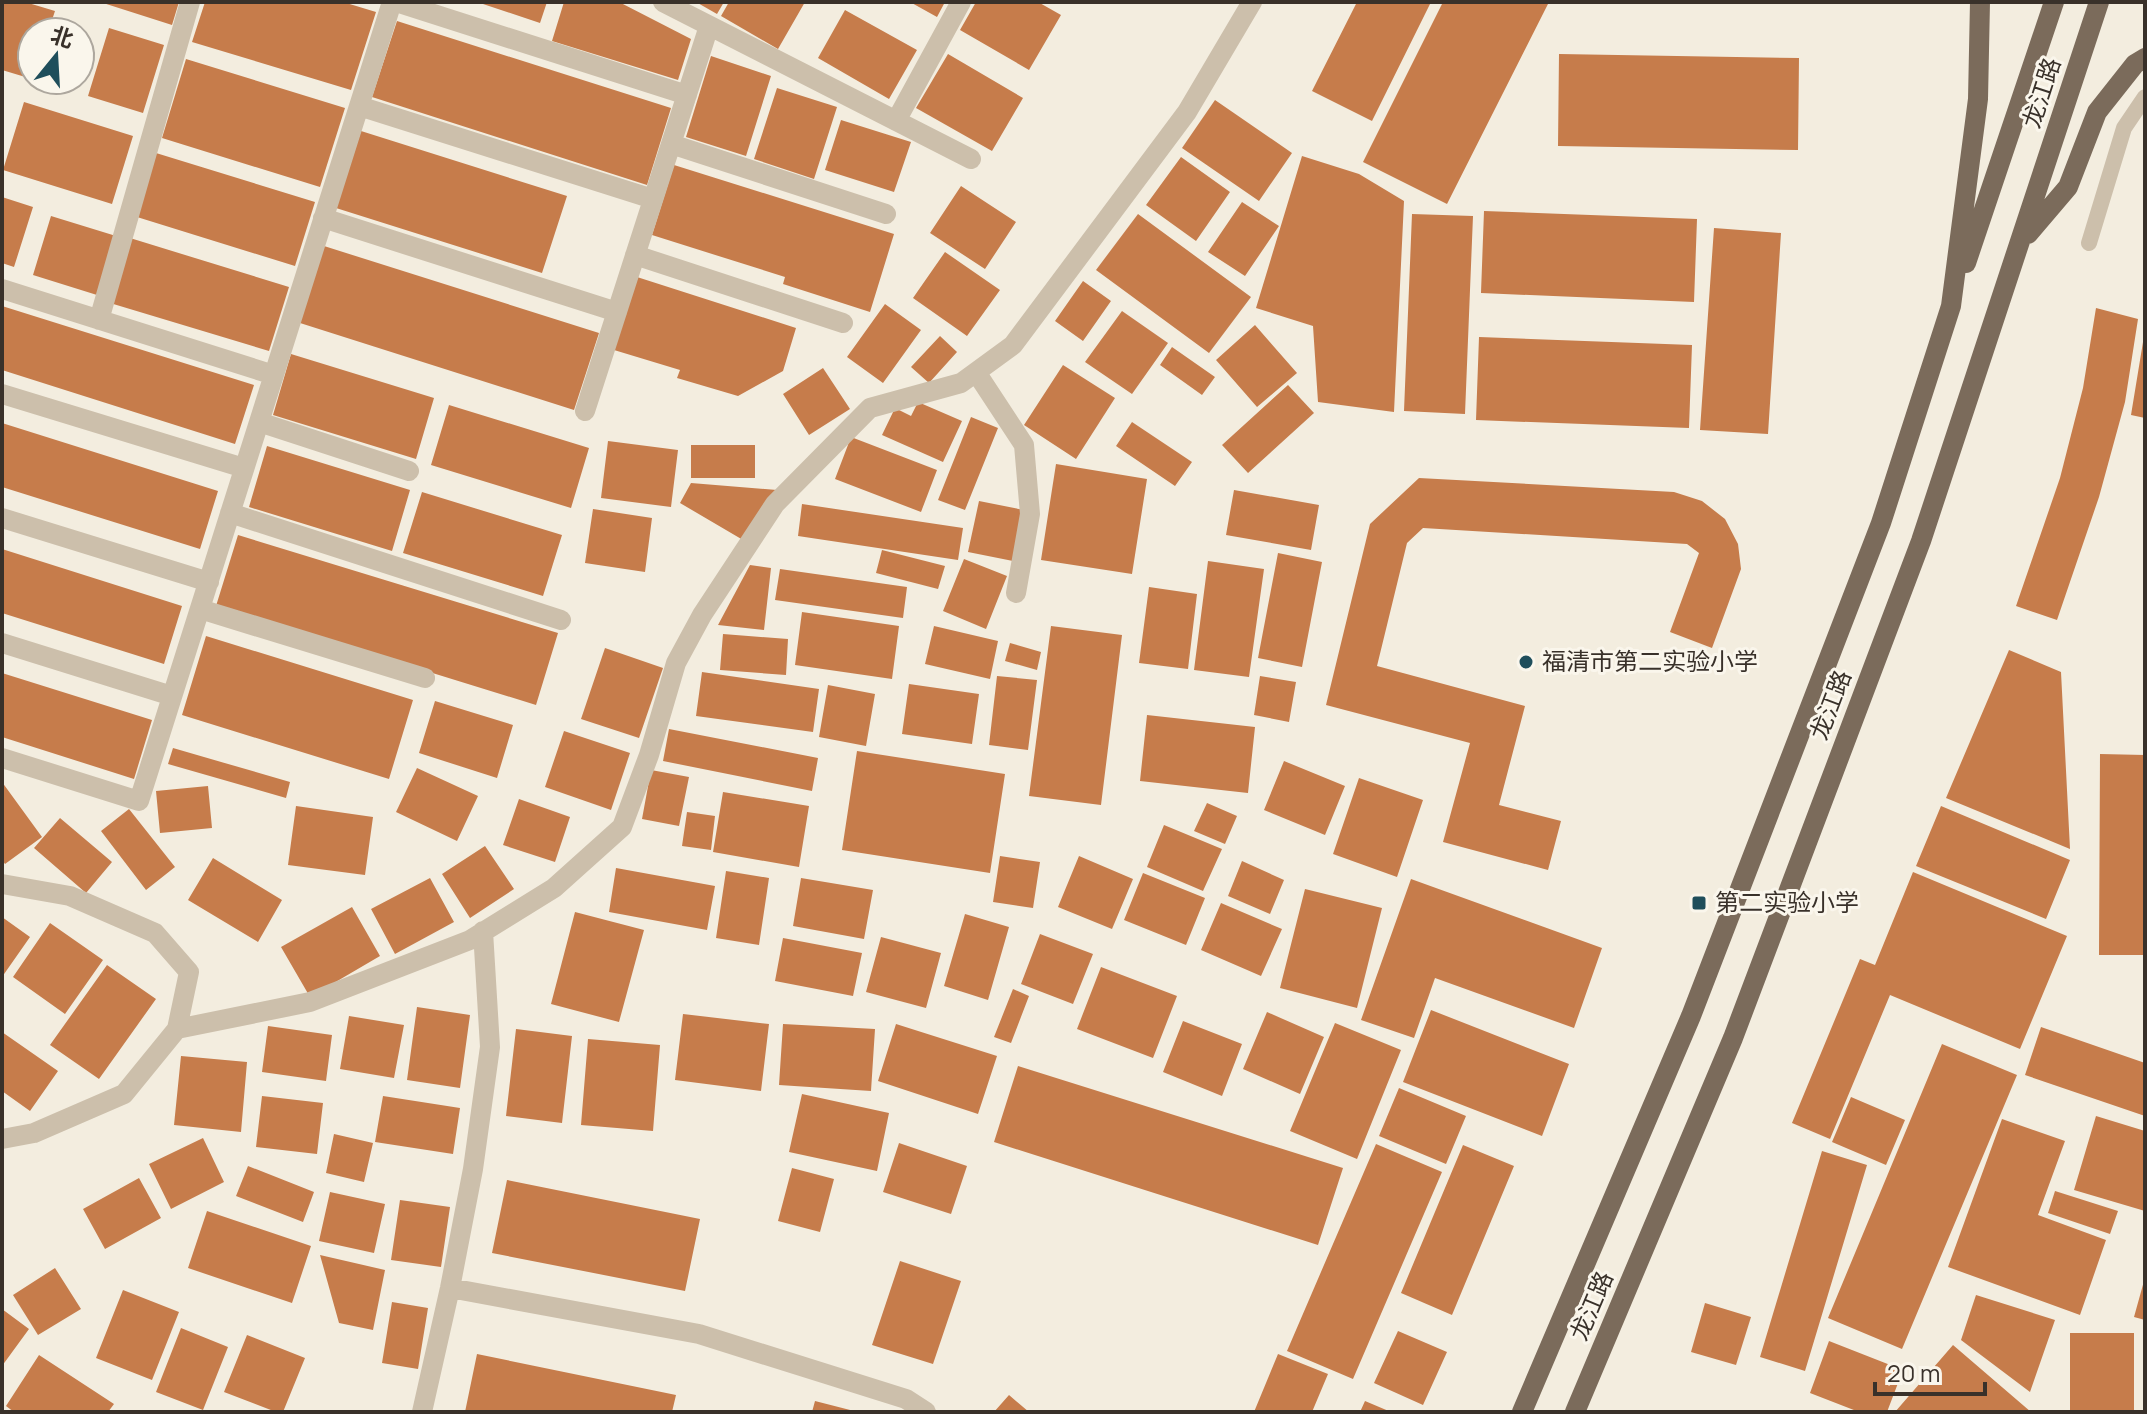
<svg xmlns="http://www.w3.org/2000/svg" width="2147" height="1414" font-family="Manrope,'Noto Sans SC',sans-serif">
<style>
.building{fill:#c67c4b}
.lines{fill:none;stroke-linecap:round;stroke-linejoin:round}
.lane{stroke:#ccbfab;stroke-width:16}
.street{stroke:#ccbfab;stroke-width:20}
.primary{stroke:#7b6b5b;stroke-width:20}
.poi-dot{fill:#1f4e5b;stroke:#faf6ec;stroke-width:3}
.labels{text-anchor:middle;stroke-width:6;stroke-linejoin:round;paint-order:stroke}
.street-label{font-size:24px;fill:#39312a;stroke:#faf6ec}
.poi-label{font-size:24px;fill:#39312a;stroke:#faf6ec;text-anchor:start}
</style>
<rect width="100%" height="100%" fill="#f3eddf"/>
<path class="building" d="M 2,2 L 25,2 L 55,11 L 48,32 L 32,32 L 32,79 L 2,70 Z
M 100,2 L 179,2 L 172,25 Z
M 205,2 L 343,2 L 376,12 L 351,90 L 192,42 Z
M 477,2 L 547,2 L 540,23 Z
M 564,2 L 619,2 L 691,39 L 678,80 L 552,41 Z
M 696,2 L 724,2 L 717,14 Z
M 729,2 L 805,2 L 778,49 L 721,16 Z
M 910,2 L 945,2 L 937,17 Z
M 976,2 L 1038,2 L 1061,15 L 1029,70 L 960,30 Z
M 1357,2 L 1431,2 L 1372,121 L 1312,91 Z
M 1443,2 L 1549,2 L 1447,204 L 1363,162 Z
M 845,10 L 917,50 L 889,99 L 818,58 Z
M 397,21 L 671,108 L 647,185 L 372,97 Z
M 109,28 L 164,45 L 143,113 L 88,96 Z
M 948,54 L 1023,98 L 992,151 L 916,108 Z
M 1559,54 L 1799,58 L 1798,150 L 1558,146 Z
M 711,56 L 771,76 L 746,156 L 686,137 Z
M 186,59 L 345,108 L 320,187 L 162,138 Z
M 777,88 L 837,107 L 814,179 L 754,159 Z
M 1215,100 L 1292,153 L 1259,201 L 1182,148 Z
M 24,102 L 133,136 L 112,204 L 3,170 Z
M 841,120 L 911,142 L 894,192 L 825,170 Z
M 361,131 L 567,196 L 542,273 L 336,208 Z
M 156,153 L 315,202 L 295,266 L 137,217 Z
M 1302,156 L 1359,174 L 1404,201 L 1394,412 L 1318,402 L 1313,326 L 1256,308 Z
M 1181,157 L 1230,192 L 1196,241 L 1146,205 Z
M 674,165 L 894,234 L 870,312 L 783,284 L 785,277 L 652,235 Z
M 961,186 L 1016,222 L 985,269 L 930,233 Z
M 2,197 L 33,207 L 14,267 L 2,263 Z
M 1242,202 L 1279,226 L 1245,276 L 1208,252 Z
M 1484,211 L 1697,219 L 1694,302 L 1481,293 Z
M 1138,214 L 1251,297 L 1209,353 L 1096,270 Z
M 1412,214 L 1473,216 L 1465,414 L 1404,411 Z
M 51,216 L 116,236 L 97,295 L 33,275 Z
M 1714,228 L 1781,233 L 1768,434 L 1700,430 Z
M 130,238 L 289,287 L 269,351 L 110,303 Z
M 324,246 L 599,333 L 574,410 L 300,323 Z
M 945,252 L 1000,290 L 967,336 L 913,298 Z
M 637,277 L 796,328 L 783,371 L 738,396 L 677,378 L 680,370 L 614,350 Z
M 1083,281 L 1111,301 L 1083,341 L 1055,321 Z
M 885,304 L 921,330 L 883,383 L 847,357 Z
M 2,306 L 254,385 L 235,444 L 2,370 Z
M 2096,308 L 2138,319 L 2125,402 L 2099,497 L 2057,620 L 2016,606 L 2060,478 L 2083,388 Z
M 1122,311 L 1168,343 L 1132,394 L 1085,362 Z
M 1255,325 L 1297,373 L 1257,407 L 1216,360 Z
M 940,336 L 957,352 L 929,383 L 911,367 Z
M 1479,337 L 1692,345 L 1689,428 L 1476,420 Z
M 2143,342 L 2145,342 L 2145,418 L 2131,415 Z
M 1172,347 L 1215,377 L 1202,395 L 1160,365 Z
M 291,354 L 434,398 L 416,459 L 273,415 Z
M 1063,365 L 1115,398 L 1076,459 L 1024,425 Z
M 823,368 L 850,409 L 809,435 L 783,394 Z
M 1288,385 L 1314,413 L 1248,473 L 1222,445 Z
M 918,402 L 962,421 L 943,462 L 882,435 L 895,408 L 911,416 Z
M 449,405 L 589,448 L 571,508 L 431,465 Z
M 971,417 L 998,428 L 965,510 L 938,500 Z
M 1132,422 L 1192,462 L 1175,486 L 1116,446 Z
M 2,423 L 218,491 L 200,549 L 2,487 Z
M 851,437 L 937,470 L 921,512 L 835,479 Z
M 608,441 L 678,450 L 671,507 L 601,498 Z
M 691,445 L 755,445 L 755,478 L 691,478 Z
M 267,446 L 410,490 L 392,551 L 249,507 Z
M 1056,464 L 1147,479 L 1132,574 L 1041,560 Z
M 1419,478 L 1674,492 L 1702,501 L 1725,519 L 1738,544 L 1741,569 L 1712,648 L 1670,632 L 1699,553 L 1687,544 L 1423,528 L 1407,543 L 1377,666 L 1525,706 L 1499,805 L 1561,821 L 1548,870 L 1443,842 L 1470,743 L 1326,705 L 1370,524 Z
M 691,483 L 777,490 L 743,540 L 680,503 Z
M 1234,490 L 1319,505 L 1311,550 L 1226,535 Z
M 422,492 L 562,535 L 543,596 L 403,553 Z
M 979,501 L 1024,510 L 1013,561 L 968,552 Z
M 802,504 L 963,528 L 958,560 L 798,536 Z
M 593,509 L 652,518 L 645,572 L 585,563 Z
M 238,535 L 558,633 L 536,705 L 216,606 Z
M 2,549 L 182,606 L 164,664 L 2,613 Z
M 882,550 L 945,566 L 938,589 L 876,573 Z
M 1278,553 L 1322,562 L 1302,667 L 1258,658 Z
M 964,559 L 1007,576 L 986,629 L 943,611 Z
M 1208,561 L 1264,569 L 1249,677 L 1194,670 Z
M 750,565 L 771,568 L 764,630 L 718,625 Z
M 780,569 L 907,587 L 903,618 L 775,600 Z
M 1149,587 L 1197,594 L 1188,669 L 1139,663 Z
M 802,612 L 899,626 L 892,679 L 795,665 Z
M 934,626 L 998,641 L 990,679 L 925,664 Z
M 1051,626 L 1122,635 L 1101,805 L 1029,796 Z
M 723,634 L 788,639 L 786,675 L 720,670 Z
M 206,636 L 413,700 L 389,779 L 182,715 Z
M 1010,643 L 1041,652 L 1037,670 L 1005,661 Z
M 605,648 L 663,668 L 639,738 L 581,719 Z
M 2009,650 L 2061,672 L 2070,849 L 1946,798 Z
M 702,672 L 819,689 L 813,732 L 696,716 Z
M 2,673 L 152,720 L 134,779 L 2,737 Z
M 997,676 L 1037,680 L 1028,750 L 989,745 Z
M 1260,676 L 1296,682 L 1289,722 L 1254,715 Z
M 909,684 L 979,694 L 972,744 L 902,734 Z
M 828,685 L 875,694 L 866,746 L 819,737 Z
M 435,701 L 513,725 L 497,778 L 419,753 Z
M 1147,715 L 1255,727 L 1248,793 L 1140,781 Z
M 669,729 L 818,758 L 812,791 L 663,761 Z
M 564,731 L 630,753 L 611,810 L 545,787 Z
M 173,748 L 290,782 L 286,798 L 168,764 Z
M 857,751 L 1005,774 L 990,873 L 842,850 Z
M 2100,754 L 2145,755 L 2145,955 L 2099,955 Z
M 1284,761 L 1345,786 L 1325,835 L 1264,810 Z
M 417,768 L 478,796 L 457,841 L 396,812 Z
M 651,770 L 689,777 L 679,826 L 642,819 Z
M 1359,778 L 1423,800 L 1397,877 L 1333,854 Z
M 2,782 L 42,837 L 5,864 L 2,860 Z
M 208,786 L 212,828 L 160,833 L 156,791 Z
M 723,792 L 809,806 L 799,867 L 713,852 Z
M 519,799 L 570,817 L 555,862 L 503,845 Z
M 1207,803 L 1237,816 L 1225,844 L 1194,831 Z
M 296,806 L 373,817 L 365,875 L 288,865 Z
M 1941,806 L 2070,860 L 2046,919 L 1916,866 Z
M 129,809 L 175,867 L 146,890 L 101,831 Z
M 687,812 L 715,816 L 711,850 L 682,846 Z
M 60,818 L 112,862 L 86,893 L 34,848 Z
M 1164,825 L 1222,849 L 1203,891 L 1147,867 Z
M 485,846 L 514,889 L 470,918 L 442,874 Z
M 1000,856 L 1040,862 L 1033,908 L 993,902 Z
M 1079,856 L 1133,879 L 1112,929 L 1058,907 Z
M 213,858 L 282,900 L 258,942 L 188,900 Z
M 1242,861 L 1284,880 L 1270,914 L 1228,896 Z
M 616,868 L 715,886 L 707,930 L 609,912 Z
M 726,871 L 769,878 L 759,945 L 716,938 Z
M 1913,872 L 2067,936 L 2020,1049 L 1890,995 L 1830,1139 L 1792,1123 L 1860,959 L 1875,965 Z
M 1143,873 L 1205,898 L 1186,945 L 1124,920 Z
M 430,878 L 454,922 L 395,954 L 371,909 Z
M 801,878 L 873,890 L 864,939 L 793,926 Z
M 1411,879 L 1602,948 L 1574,1028 L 1435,978 L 1414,1038 L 1361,1020 Z
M 1305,889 L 1382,908 L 1357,1008 L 1280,988 Z
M 1221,903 L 1282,929 L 1261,976 L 1201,950 Z
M 352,907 L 380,956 L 310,997 L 281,947 Z
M 575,912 L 644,930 L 619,1022 L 551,1004 Z
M 965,914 L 1009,927 L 988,1000 L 944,986 Z
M 2,917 L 30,937 L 2,977 Z
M 50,923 L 103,960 L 65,1014 L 13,977 Z
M 1040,934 L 1093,954 L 1073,1004 L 1021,984 Z
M 881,937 L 941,953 L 926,1008 L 866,992 Z
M 783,938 L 862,953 L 853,996 L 775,981 Z
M 107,965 L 156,999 L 99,1079 L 50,1045 Z
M 1101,967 L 1177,996 L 1153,1058 L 1077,1029 Z
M 1013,989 L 1029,996 L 1011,1043 L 994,1037 Z
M 417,1007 L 470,1015 L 460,1088 L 407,1080 Z
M 1431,1010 L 1569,1064 L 1542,1136 L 1403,1082 Z
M 1267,1012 L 1324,1037 L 1300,1094 L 1243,1069 Z
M 683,1014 L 769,1024 L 761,1091 L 675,1080 Z
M 349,1016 L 404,1025 L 394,1078 L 340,1069 Z
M 1183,1021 L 1242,1044 L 1222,1096 L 1163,1072 Z
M 1335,1023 L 1401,1050 L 1357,1159 L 1290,1131 Z
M 783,1024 L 875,1029 L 871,1091 L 779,1085 Z
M 896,1024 L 997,1056 L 978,1114 L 878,1081 Z
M 268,1026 L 332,1035 L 326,1081 L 262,1072 Z
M 2041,1027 L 2145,1063 L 2145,1116 L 2025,1075 Z
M 516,1029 L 572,1036 L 562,1123 L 506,1116 Z
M 2,1032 L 58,1071 L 30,1111 L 2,1091 Z
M 588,1039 L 660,1045 L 653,1131 L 581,1125 Z
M 1942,1044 L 2017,1075 L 1902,1349 L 1828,1318 Z
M 181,1056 L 247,1062 L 241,1132 L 174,1125 Z
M 1018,1066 L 1343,1168 L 1318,1245 L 994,1142 Z
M 1399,1088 L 1466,1116 L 1446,1164 L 1379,1136 Z
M 802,1094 L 889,1113 L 877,1171 L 789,1152 Z
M 262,1096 L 323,1103 L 317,1154 L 256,1147 Z
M 383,1096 L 460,1108 L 453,1154 L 375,1142 Z
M 1851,1097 L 1905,1120 L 1886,1165 L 1832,1142 Z
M 2096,1116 L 2145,1131 L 2145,1211 L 2074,1190 Z
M 2002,1119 L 2065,1141 L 2038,1215 L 2106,1240 L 2080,1315 L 1948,1267 Z
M 334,1134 L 373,1143 L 364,1182 L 326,1173 Z
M 203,1138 L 224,1182 L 171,1209 L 149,1164 Z
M 899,1143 L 967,1166 L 951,1214 L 883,1192 Z
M 1376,1144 L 1442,1172 L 1353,1379 L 1287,1351 Z
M 1463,1145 L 1514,1166 L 1452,1315 L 1401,1293 Z
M 1822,1151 L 1867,1165 L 1805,1371 L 1760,1357 Z
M 248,1166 L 314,1192 L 303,1222 L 236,1196 Z
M 792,1168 L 834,1179 L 820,1232 L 778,1221 Z
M 139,1178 L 161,1218 L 105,1249 L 83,1209 Z
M 507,1180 L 700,1219 L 685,1291 L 492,1253 Z
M 2055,1191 L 2118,1211 L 2110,1234 L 2048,1213 Z
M 330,1192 L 385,1204 L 374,1253 L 319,1241 Z
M 400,1200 L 450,1207 L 441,1267 L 391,1260 Z
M 207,1211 L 311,1246 L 292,1303 L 188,1268 Z
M 320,1255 L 385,1270 L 373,1330 L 339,1323 Z
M 900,1261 L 961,1281 L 933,1364 L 872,1345 Z
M 55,1268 L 81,1309 L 38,1335 L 13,1295 Z
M 2144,1281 L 2145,1281 L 2145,1320 L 2134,1317 Z
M 123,1290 L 179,1312 L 152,1380 L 96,1358 Z
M 1976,1295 L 2055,1320 L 2030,1392 L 1961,1340 Z
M 392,1302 L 428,1308 L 418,1369 L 382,1363 Z
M 1705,1303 L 1751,1317 L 1736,1365 L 1691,1352 Z
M 2,1309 L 29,1329 L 2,1366 Z
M 181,1328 L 228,1347 L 203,1410 L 156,1392 Z
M 1398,1331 L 1447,1352 L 1423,1405 L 1374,1383 Z
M 2070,1333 L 2134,1333 L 2134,1412 L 2070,1412 Z
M 247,1335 L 305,1358 L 283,1412 L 276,1412 L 224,1392 Z
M 1829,1341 L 1903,1370 L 1887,1412 L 1859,1412 L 1810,1393 Z
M 1953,1345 L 2031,1412 L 1895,1412 Z
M 477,1354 L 676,1395 L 672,1412 L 465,1412 Z
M 1278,1354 L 1328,1374 L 1312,1412 L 1254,1412 Z
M 39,1355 L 114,1404 L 108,1412 L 14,1412 L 6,1406 Z
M 1009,1395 L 1029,1412 L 994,1412 Z
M 815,1401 L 854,1411 L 854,1412 L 812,1412 Z
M 1365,1401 L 1391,1412 L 1360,1412 Z"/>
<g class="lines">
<path class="lane" d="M 2089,243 L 2124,128 L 2145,97"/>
<path class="street" d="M 396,2 L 687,95
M 663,2 L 971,159
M 359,106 L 653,199
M 896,121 L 961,2
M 671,144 L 886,214
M 323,218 L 617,312
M 635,255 L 843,323
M 2,289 L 274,375
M 99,320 L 190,2
M 976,372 L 1024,445 L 1030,514 L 1016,593
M 2,394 L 244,468
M 585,411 L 709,26
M 259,422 L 409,471
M 230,513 L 561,620
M 2,518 L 209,582
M 200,609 L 425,678
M 2,643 L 172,696
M 2,758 L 139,801 L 392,2
M 2,884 L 70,896 L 155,933 L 189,972 L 177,1029 L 124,1094 L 34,1133 L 2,1139
M 177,1029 L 310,1002 L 470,940 L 554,888 L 622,827 L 649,755 L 676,663 L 702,615 L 775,504 L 870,408 L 961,383 L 1013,345 L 1187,112 L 1252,2
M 450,1288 L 699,1334 L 906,1399 L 926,1412
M 422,1412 L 450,1288 L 473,1169 L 490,1047 L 483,931"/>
<path class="primary" d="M 2028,234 L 2068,187 L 2097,112 L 2135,64 L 2145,58
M 1966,263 L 2054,2
M 1522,1412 L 1691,1016 L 1881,523 L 1951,306 L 1978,99 L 1980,2
M 1575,1412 L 1733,1038 L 1921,541 L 2099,2"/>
</g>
<g class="poi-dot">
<circle cx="1526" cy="662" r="8"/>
<rect x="1691" y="895" width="16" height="16" rx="4"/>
</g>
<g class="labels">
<g class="street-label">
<text transform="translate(2042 93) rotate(-72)" y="8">龙江路</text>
<text transform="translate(1831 705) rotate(-69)" y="8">龙江路</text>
<text transform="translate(1592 1306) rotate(-67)" y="8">龙江路</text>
</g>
<g class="poi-label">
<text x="1542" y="670">福清市第二实验小学</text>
<text x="1715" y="911">第二实验小学</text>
</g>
</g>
<rect width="2147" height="1414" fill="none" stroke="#39312a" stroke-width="8"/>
<g transform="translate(56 56) rotate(18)"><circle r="38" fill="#faf6ec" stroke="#ada79e" stroke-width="2"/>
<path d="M0-6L14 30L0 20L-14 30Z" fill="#1f4e5b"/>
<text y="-12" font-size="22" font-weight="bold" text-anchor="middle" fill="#39312a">北</text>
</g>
<path d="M1875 1382v12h110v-12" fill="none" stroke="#39312a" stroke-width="4"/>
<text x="1887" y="1382" font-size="24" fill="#39312a" stroke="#faf6ec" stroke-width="6" paint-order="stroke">20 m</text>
</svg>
